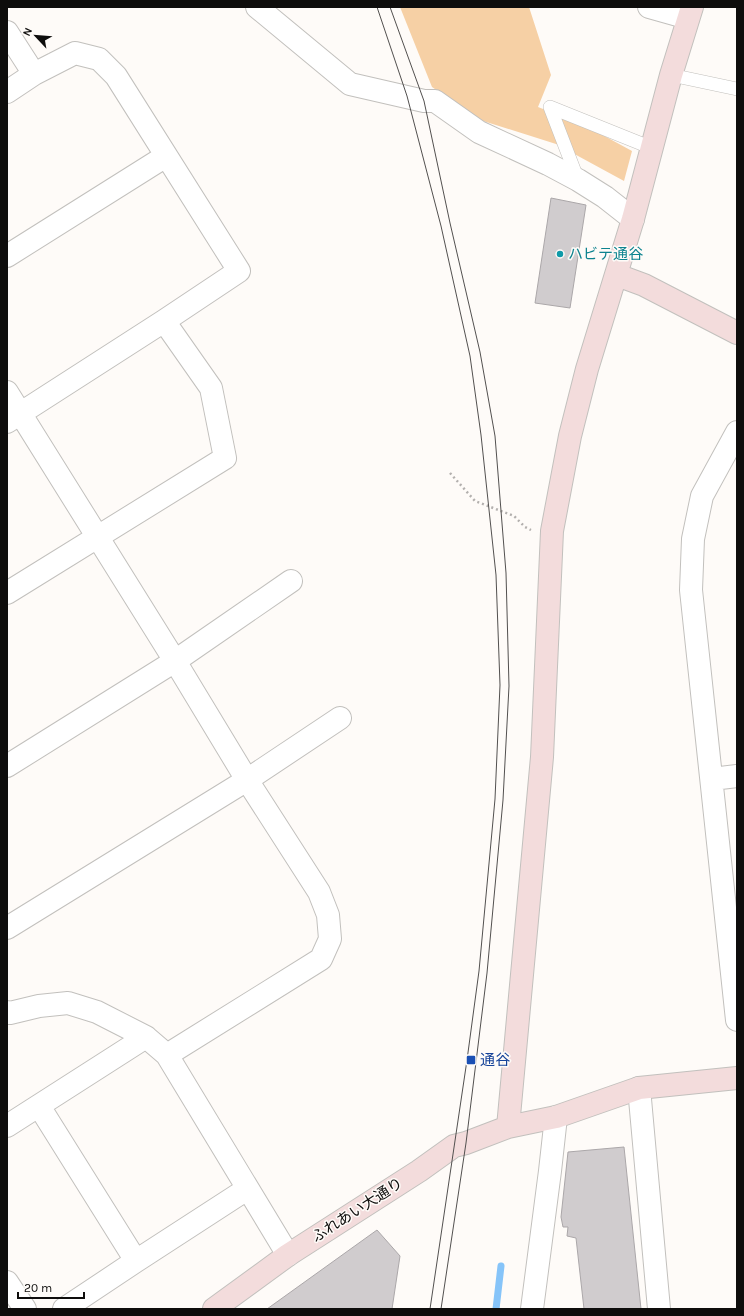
<svg xmlns="http://www.w3.org/2000/svg" width="744" height="1316" font-family="Karla,'Noto Sans JP',sans-serif">
<style>
.green{fill:#f6d0a5}
.lines{fill:none;stroke-linecap:round;stroke-linejoin:round}
.stream{stroke:#86c4f9;stroke-width:7}
.building{fill:#d0ccce;stroke:#aba7a9}
.lane-casing{stroke:#c2c0bd;stroke-width:14}
.street-casing{stroke:#c2c0bd;stroke-width:24}
.secondary-casing{stroke:#c2c0bd;stroke-width:24}
.path{stroke:#b3b0ae;stroke-width:2.5;stroke-dasharray:2 3;stroke-linecap:butt}
.lane{stroke:#fff;stroke-width:13}
.street{stroke:#fff;stroke-width:22}
.secondary{stroke:#f3dcdc;stroke-width:22}
.tram{stroke:#52504f;stroke-width:1}
.culture-dot{fill:#0f9aa8;stroke:#fefbf8;stroke-width:1.5}
.transit-dot{fill:#1a4fb4;stroke:#fefbf8;stroke-width:1.5}
.labels{text-anchor:middle;stroke-width:3;stroke-linejoin:round;paint-order:stroke}
.culture-label{font-size:15px;fill:#0d838f;stroke:#fefbf8;text-anchor:start}
.transit-label{font-size:15px;fill:#164399;stroke:#fefbf8;text-anchor:start}
.street-label{font-size:15px;fill:#0e0d0c;stroke:#fefbf8}
</style>
<rect width="100%" height="100%" fill="#fefbf8"/>
<path class="green" d="M 400,7 L 529,7 L 551,75 L 538,107 L 586,126 L 632,151 L 624,181 L 556,144 L 480,120 L 432,87 Z"/>
<g class="lines">
<path class="stream" d="M 496,1309 L 501,1266"/>
</g>
<path class="building" d="M 551,198 L 586,205 L 570,308 L 535,303 Z
M 624,1147 L 641,1309 L 584,1309 L 576,1238 L 567,1236 L 568,1227 L 563,1227 L 561,1217 L 568,1152 Z
M 377,1230 L 400,1256 L 392,1309 L 267,1309 Z"/>
<g class="lines">
<g class="lane-casing">
<path id="lane" d="M 671,75 L 737,89
M 578,180 L 550,107 L 652,148"/>
</g>
<g class="street-casing">
<path id="street" d="M 257,7 L 350,84 L 424,101 L 435,101 L 479,132 L 548,164 L 578,180 L 605,197 L 633,219
M 649,7 L 688,18
M 7,32 L 34,74
M 7,92 L 34,74 L 75,53 L 99,59 L 116,76 L 239,271 L 164,321 L 7,422
M 7,256 L 166,156
M 7,392 L 175,661 L 247,780 L 319,892 L 328,915 L 330,939 L 321,959 L 167,1055
M 737,432 L 702,496 L 693,539 L 691,590 L 737,1020
M 7,593 L 225,458 L 211,388 L 164,321
M 7,766 L 175,661 L 291,581
M 712,779 L 737,776
M 7,928 L 247,780 L 340,718
M 7,1012 L 10,1013 L 39,1006 L 68,1003 L 97,1012 L 146,1037 L 167,1055 L 288,1255
M 639,1088 L 659,1309
M 39,1106 L 136,1261
M 7,1126 L 146,1037
M 7,1282 L 25,1309
M 64,1309 L 136,1261 L 247,1189
M 532,1309 L 550,1171 L 556,1117"/>
</g>
<g class="secondary-casing">
<path id="secondary" d="M 617,275 L 644,285 L 737,333
M 508,1127 L 542,757 L 552,531 L 570,436 L 587,369 L 633,219 L 671,75 L 692,7
M 214,1309 L 288,1255 L 419,1171 L 454,1146 L 466,1143 L 508,1127 L 556,1117 L 639,1088 L 737,1078"/>
</g>
<path class="path" d="M 450,473 L 475,501 L 514,516 L 525,527 L 531,530"/>
<use href="#lane" class="lane"/>
<use href="#street" class="street"/>
<use href="#secondary" class="secondary"/>
<path class="tram" d="M 377,7 L 407,96 L 441,226 L 470,356 L 481,435 L 496,575 L 500,685 L 495,799 L 479,971 L 467,1060 L 430,1309
M 390,7 L 424,101 L 450,223 L 480,352 L 495,436 L 506,573 L 509,686 L 503,800 L 487,973 L 466,1143 L 441,1309"/>
</g>
<circle class="culture-dot" cx="560" cy="254" r="4"/>
<rect class="transit-dot" x="466" y="1055" width="10" height="10" rx="2"/>
<g class="labels">
<g class="culture-label">
<text x="568" y="259">ハビテ通谷</text>
</g>
<g class="transit-label">
<text x="480" y="1065">通谷</text>
</g>
<g class="street-label">
<text transform="translate(357 1210) rotate(-33)" y="5">ふれあい大通り</text>
</g>
</g>
<rect width="744" height="1316" fill="none" stroke="#0e0d0c" stroke-width="16"/>
<g transform="translate(36 36) rotate(296)" stroke="#fefbf8" stroke-width="3" paint-order="stroke">
<path d="M0-3L7 15L0 10L-7 15Z" fill="#0e0d0c"/>
<text y="-6" font-size="11" font-weight="bold" text-anchor="middle" fill="#0e0d0c">N</text>
</g>
<path d="M18 1292v6h66v-6" fill="none" stroke="#0e0d0c" stroke-width="2"/>
<text x="24" y="1292" font-size="12" fill="#0e0d0c" stroke="#fefbf8" stroke-width="3" paint-order="stroke">20 m</text>
</svg>
